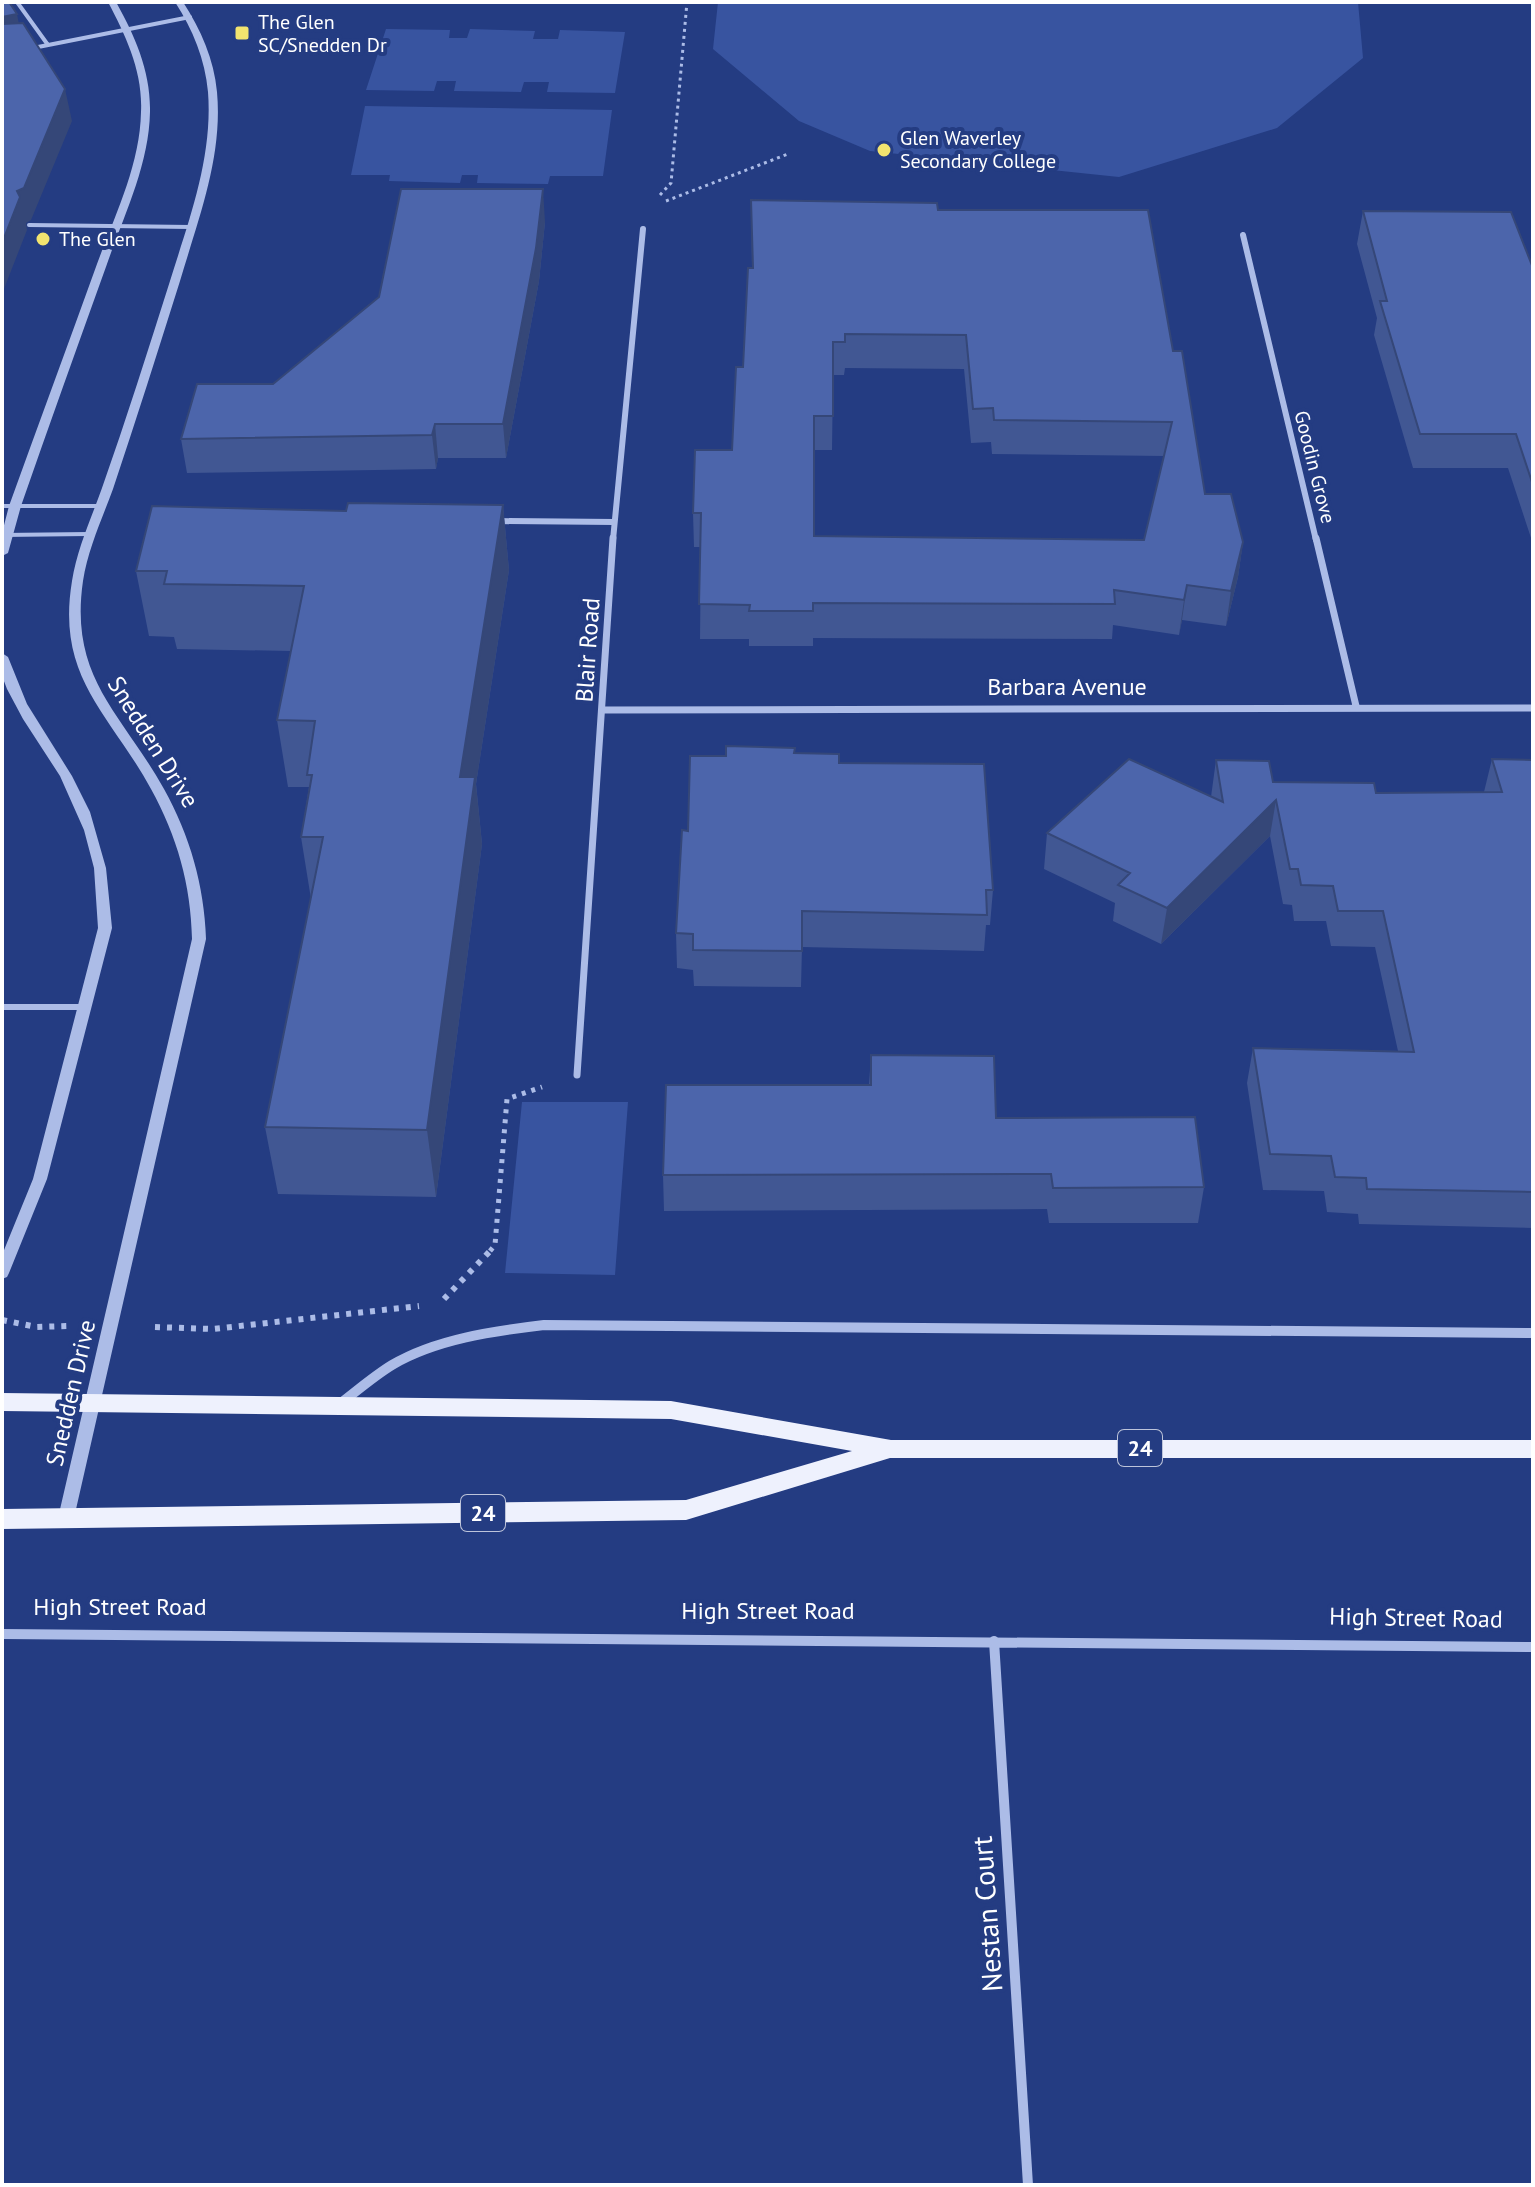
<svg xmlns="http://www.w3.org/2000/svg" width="1535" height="2187" font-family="'PT Sans',sans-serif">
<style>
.green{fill:#3854a0}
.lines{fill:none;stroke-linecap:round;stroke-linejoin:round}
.path-far2{stroke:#acbce7;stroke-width:3;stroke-dasharray:3 4;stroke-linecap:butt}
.path-far1{stroke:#acbce7;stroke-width:5;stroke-dasharray:4 6;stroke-linecap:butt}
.path{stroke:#acbce7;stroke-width:6;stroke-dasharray:5 7;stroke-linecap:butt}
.service-far1{stroke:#acbce7;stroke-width:4}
.service{stroke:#acbce7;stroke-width:6}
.minor-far2{stroke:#acbce7;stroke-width:6}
.minor-far1{stroke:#acbce7;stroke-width:7}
.minor{stroke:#acbce7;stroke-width:10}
.tertiary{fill:#acbce7;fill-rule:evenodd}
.primary{fill:#eef1fd;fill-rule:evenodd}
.wall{fill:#415793;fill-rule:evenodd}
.shaded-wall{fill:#354778}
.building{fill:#4c65ab;stroke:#354778;stroke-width:2;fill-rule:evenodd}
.poi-dot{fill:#f2e46f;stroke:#243c82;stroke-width:3}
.labels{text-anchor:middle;stroke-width:8;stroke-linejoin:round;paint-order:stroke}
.far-poi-label{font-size:20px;fill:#fff;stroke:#243c82;text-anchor:start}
.far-street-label{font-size:20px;fill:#fff;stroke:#243c82}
.shield{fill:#243c82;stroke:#bdc4da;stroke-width:2}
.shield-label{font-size:22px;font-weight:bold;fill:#fff}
.street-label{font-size:24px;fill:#fff;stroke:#243c82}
.near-street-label{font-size:28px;fill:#fff;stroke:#243c82}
</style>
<rect width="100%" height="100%" fill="#243c82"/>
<path class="green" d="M 718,2 L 1358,2 L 1363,58 L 1277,128 L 1119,177 L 870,151 L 799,121 L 713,49 Z
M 386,29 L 450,30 L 449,38 L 467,38 L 470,29 L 535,31 L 533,39 L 558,39 L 560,30 L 625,32 L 615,93 L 547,92 L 549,82 L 524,82 L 521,92 L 454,91 L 456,81 L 437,81 L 434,91 L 366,90 Z
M 365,106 L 612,110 L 603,176 L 550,176 L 548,184 L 477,183 L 478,175 L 462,175 L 460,183 L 389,181 L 390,175 L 351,175 Z
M 522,1102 L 628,1102 L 615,1275 L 505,1273 Z"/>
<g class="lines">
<path class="path-far2" d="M 660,195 L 671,183 L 687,2
M 666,201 L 788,154"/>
<path class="path-far1" d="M 490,1251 L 495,1245 L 507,1099 L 542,1087"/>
<path class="path" d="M 444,1299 L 492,1249
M 2,1320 L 37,1327 L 69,1326
M 155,1327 L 213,1329 L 419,1306"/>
<path class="service-far1" d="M 17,2 L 48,45
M 33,48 L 190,17
M 29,225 L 191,227
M 2,506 L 101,506
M 2,535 L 89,534"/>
<path class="service" d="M 2,1007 L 82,1007"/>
<path class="minor-far2" d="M 1243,235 L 1316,540
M 495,521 L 614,522
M 613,540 L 643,229"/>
<path class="minor-far1" d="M 1316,538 L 1356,706
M 602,710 L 1533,708
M 577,1075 L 613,538"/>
<path class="minor" d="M 341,1403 C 358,1390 374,1376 392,1365 C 436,1339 494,1331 544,1325 L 1533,1333
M 2,1634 L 1533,1647
M 994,1641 L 1028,2185"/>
<path class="tertiary" d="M 108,2 L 116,2 C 135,36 151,72 150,112 C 149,165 124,215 107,264 C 78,345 49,425 21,506 L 8,553 L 2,556 L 2,533 L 9,506 C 38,425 68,345 97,264 C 115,215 140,165 141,112 C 143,72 126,36 108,2 Z
M 175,2 L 183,2 C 201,30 214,59 217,92 C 223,157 198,220 180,281 C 158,351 136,420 113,489 C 102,519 88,549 83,581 C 69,678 121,712 164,789 C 190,836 204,885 206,939 L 74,1518 L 72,1523 L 66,1525 L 60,1523 L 58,1518 L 192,939 C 191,885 177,836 151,789 C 109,712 56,678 72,581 C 77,549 91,519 102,488 C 126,420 148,350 170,281 C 189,220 213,157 208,92 C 205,59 193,30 175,2 Z
M 2,653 L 8,657 L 27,704 L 72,776 L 90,812 L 106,868 L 112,928 L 47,1179 L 9,1273 L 7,1277 L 2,1279 L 2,1255 L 33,1179 L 98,928 L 94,868 L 84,830 L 60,776 L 23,719 L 7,689 L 2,676 Z"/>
<path class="primary" d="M 2,1393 L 671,1401 L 891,1440 L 1533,1440 L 1533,1458 L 890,1458 L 686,1520 L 2,1529 L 2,1509 L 686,1500 L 852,1451 L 671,1419 L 2,1411 Z"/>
</g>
<path class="wall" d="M 751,200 L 938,210 L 1173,351 L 1205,494 L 1243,542 L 1238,577 L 1226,626 L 1182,620 L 1179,635 L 1113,625 L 1112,639 L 813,638 L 813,646 L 749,646 L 749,639 L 700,639 L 701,547 L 694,547 L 693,513 L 732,450 L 743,367 L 752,268 ZM 845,368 L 964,369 L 971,443 L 991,442 L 992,454 L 1164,456 L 1144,540 L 814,536 L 814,450 L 832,450 L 833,375 L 844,375 Z
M 1363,211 L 1533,268 L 1533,544 L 1508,468 L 1413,468 L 1374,335 L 1377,318 L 1357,244 Z
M 545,222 L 539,281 L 506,458 L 438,458 L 436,469 L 187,473 L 181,439 Z
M 503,505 L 509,570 L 476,784 L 482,844 L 436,1197 L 278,1194 L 265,1127 L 311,899 L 301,837 L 309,787 L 288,787 L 277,720 L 291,651 L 177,649 L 174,637 L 149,636 L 136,571 L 346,511 Z
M 795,753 L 839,763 L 993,890 L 990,925 L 986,925 L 984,951 L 802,947 L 801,987 L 694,986 L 693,970 L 677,968 L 676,933 L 688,831 L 726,756 Z
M 1492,759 L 1533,760 L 1533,1228 L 1359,1224 L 1358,1214 L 1327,1212 L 1324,1191 L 1263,1190 L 1247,1083 L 1253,1048 L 1398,1051 L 1375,947 L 1331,946 L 1326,921 L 1294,921 L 1292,905 L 1283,904 L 1270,836 L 1161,944 L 1113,921 L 1115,903 L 1044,869 L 1047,833 L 1211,797 L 1216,760 L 1273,782 L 1376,793 L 1484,792 Z
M 871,1055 L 996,1118 L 1204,1187 L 1198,1223 L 1049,1223 L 1047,1209 L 664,1211 L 663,1175 L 869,1085 Z"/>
<path class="shaded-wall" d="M 17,14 L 23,45 L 2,42 L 2,17 Z
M 65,89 L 72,121 L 31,220 L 26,223 L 27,230 L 2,294 L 2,243 L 17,191 Z
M 543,189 L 545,222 L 539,281 L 506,458 L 503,424 Z
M 435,424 L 438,458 L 436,469 L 432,435 Z
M 503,505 L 509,570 L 476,784 L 482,844 L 436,1197 L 427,1130 L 460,777 Z
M 1243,542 L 1238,577 L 1226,626 L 1231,591 Z
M 1187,585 L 1182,620 L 1179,635 L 1184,600 Z
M 1276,800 L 1270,836 L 1161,944 L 1167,908 Z"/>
<path class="building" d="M 2,2 L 9,2 L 17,14 L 2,17 Z
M 23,23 L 65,89 L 24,188 L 17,191 L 20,197 L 2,243 L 2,24 Z
M 401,189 L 543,189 L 536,248 L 503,424 L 435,424 L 432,435 L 181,439 L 197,384 L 273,384 L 379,297 Z
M 751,200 L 937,203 L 938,210 L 1148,210 L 1173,351 L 1182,351 L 1205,494 L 1231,494 L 1243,542 L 1231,591 L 1187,585 L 1184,600 L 1114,590 L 1115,604 L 813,603 L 813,611 L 749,611 L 750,605 L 699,604 L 701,513 L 693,513 L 695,450 L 732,450 L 736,367 L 743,367 L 748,268 L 753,268 ZM 845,334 L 966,335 L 973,409 L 993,408 L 994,420 L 1172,422 L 1144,540 L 814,536 L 814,416 L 833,416 L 833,342 L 845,342 Z
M 1363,211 L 1511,212 L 1533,268 L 1533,485 L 1516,434 L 1420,434 L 1380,301 L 1387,301 Z
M 348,503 L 503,505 L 460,777 L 475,777 L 427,1130 L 265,1127 L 323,837 L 301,837 L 312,775 L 307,775 L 315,721 L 277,720 L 304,586 L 164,584 L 167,571 L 136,571 L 152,506 L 346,511 Z
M 726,746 L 795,748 L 794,753 L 839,754 L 839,763 L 984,764 L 993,890 L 986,890 L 987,915 L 802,911 L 802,951 L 693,950 L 693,934 L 676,933 L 682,830 L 688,831 L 690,756 L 726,756 Z
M 1129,759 L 1223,802 L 1216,760 L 1269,761 L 1273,782 L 1374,783 L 1376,793 L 1502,792 L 1492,759 L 1533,760 L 1533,1192 L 1367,1189 L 1366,1178 L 1335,1177 L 1331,1156 L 1270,1154 L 1253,1048 L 1414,1052 L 1383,911 L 1338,911 L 1333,886 L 1301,885 L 1298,869 L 1290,869 L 1276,800 L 1167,908 L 1118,885 L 1130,873 L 1047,833 Z
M 871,1055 L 994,1056 L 996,1118 L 1195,1117 L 1204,1187 L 1053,1188 L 1051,1174 L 663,1175 L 666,1085 L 871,1085 Z"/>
<g class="poi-dot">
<rect x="234" y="25" width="16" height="16" rx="4"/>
<circle cx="884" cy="150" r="8"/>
<circle cx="43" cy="239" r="8"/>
</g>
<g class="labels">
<g class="far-poi-label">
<text x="258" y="29">The Glen<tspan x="258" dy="23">SC/Snedden Dr</tspan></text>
<text x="900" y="145">Glen Waverley<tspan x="900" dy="23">Secondary College</tspan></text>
<text x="59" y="246">The Glen</text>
</g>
<g class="far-street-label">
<text transform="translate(1315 467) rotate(76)" y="7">Goodin Grove</text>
</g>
<g class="shield">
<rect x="1118" y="1430" width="44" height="36" rx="6"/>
<rect x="461" y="1495" width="44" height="36" rx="6"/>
</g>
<g class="shield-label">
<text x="1140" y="1456">24</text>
<text x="483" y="1521">24</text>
</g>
<g class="street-label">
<text transform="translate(588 650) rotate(-86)" y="8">Blair Road</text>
<text x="1067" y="695">Barbara Avenue</text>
<text transform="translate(153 742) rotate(58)" y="8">Snedden Drive</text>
<text transform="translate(71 1393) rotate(-77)" y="8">Snedden Drive</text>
<text x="120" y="1615">High Street Road</text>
<text x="768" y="1619">High Street Road</text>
<text transform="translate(1416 1618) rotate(1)" y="8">High Street Road</text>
</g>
<g class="near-street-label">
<text transform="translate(987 1914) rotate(-94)" y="10">Nestan Court</text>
</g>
</g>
<rect width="1535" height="2187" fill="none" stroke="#ffffff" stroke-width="8"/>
</svg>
